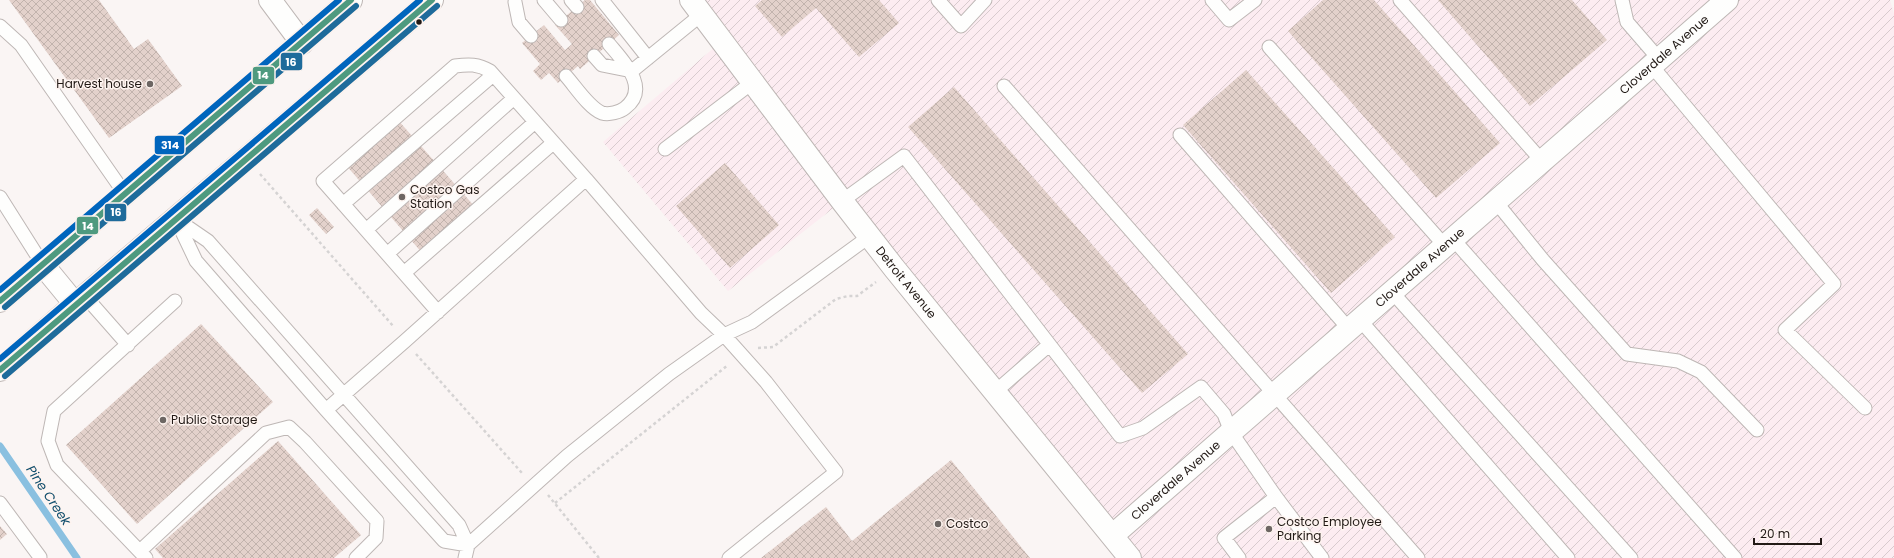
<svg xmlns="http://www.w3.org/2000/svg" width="1894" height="558" font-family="Poppins,sans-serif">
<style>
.industrial{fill:url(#industrial-furrows)}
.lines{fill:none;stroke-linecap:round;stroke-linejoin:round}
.stream{stroke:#8ac0e0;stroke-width:7}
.building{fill:url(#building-cross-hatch)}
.service-casing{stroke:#beb7b5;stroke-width:15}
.minor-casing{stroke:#beb7b5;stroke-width:24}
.tertiary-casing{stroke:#beb7b5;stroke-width:24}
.secondary-casing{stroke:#beb7b5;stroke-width:24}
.path{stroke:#d5d3d3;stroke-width:2.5;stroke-dasharray:3 3;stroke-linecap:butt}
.service{stroke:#fefefd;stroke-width:13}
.minor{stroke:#fefefd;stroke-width:22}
.tertiary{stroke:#fefefd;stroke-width:22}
.secondary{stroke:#fefefd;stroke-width:22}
.bus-1-casing{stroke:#fef4f0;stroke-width:9}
.bus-2-casing{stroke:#fef4f0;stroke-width:9}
.bus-3-casing{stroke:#fef4f0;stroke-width:9}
.bus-1{stroke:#4e9a7f;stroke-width:6}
.bus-2{stroke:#1e6b9b;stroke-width:6}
.bus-3{stroke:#0065bd;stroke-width:6}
.bus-dot{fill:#211915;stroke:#fef4f0;stroke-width:1.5}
.poi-dot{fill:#6d6663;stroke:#fef4f0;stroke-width:1.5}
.labels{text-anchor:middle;stroke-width:3;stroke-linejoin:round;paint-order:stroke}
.street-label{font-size:12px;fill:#211915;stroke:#fef4f0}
.poi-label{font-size:12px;fill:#211915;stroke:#fef4f0;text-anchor:start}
.water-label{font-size:13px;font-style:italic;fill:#114f6e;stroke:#fef4f0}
.line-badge{stroke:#fef4f0;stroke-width:1.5}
.badge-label{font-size:11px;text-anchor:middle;font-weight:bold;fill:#fff}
</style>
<defs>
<pattern id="industrial-furrows" width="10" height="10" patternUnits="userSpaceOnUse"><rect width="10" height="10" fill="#fcecf1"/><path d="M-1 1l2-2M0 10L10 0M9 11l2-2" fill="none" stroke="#d8cace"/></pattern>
<pattern id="building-cross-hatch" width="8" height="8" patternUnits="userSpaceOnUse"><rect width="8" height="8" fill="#e3d1cb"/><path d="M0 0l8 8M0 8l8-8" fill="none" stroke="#c2b3ad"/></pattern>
</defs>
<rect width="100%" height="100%" fill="#faf5f4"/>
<path class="industrial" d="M 691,0 L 1890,0 L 1894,14 L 1894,558 L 1130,558 L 841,202 L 728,291 L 603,142 L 722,41 Z"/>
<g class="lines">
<path class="stream" d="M 0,446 L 77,558"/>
</g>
<path class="building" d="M 9,0 L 99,0 L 134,49 L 148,39 L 182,86 L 109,138 Z
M 585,0 L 590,0 L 619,35 L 580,69 L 578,66 L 558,83 L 549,73 L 541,80 L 533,71 L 540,64 L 522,43 L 544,25 L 565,50 L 572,44 L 555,25 Z
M 762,0 L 879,0 L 899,23 L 859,57 L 816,8 L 782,37 L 755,6 Z
M 1323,0 L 1374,0 L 1500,143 L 1436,198 L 1288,31 Z
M 1438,0 L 1572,0 L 1607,40 L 1530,106 Z
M 1246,70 L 1395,237 L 1331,293 L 1183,125 Z
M 954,87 L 1188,354 L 1142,393 L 908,127 Z
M 397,119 L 476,208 L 423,254 L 345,164 Z
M 725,163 L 779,225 L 730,268 L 676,206 Z
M 317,208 L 334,227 L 326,234 L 309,215 Z
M 201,324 L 273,402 L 137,524 L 66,445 Z
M 278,441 L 361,535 L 334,558 L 163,558 L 155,549 Z
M 951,460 L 1030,558 L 761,558 L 826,507 L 852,541 Z
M 0,526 L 7,534 L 0,540 Z"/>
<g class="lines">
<g class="service-casing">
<path id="service" d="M 544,0 L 561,20
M 571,0 L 577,7
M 602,0 L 648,58
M 938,0 L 961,26 L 985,0
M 1212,0 L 1229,20 L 1255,0
M 1400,0 L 1542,161
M 1622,0 L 1627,22 L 1659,59
M 515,2 L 519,22 L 531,36
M 0,26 L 21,45 L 125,194
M 1269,47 L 1445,246
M 594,56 L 602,65 L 632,71
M 1651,65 L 1834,284 L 1785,330 L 1865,408
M 632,71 L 702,14
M 566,76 C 575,86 589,108 602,113 C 609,115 620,112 625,108 C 651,88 623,61 609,44
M 1004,86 L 1418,558
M 1180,135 L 1349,329
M 665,149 L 753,82
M 0,197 L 43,265
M 842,201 L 904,156 L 1120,436 L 1143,428 L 1201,387 L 1224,414 L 1231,432 L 1276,497 L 1322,558
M 1496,202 L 1543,260 L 1627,354 L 1678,361 L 1701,372 L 1757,430
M 343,204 L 493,75
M 176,219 L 208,241 L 459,525 L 468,545 L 444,541 L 326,410 L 196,261 Z
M 366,230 L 514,98
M 1453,239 L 1735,558
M 387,254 L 535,122
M 404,273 L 553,143
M 1392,292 L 1631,558
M 84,295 L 128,345
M 438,312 L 323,181 L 455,66 C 469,64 478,64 490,71 L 586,179
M 1360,320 L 1568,558
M 995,392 L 1049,345
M 326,410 L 405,341 L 586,179 L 701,313 L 724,335 L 766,382 L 836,472 L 729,558
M 0,503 L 40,557 L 39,558
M 140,551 L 266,433 L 289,427 L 305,442 L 377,521 L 376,538 L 356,558
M 146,558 L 57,465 L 48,441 L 54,411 L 175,301
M 465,558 L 468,545 L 567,456 L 669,374 L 724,335 L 752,322 L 870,236
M 1239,558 L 1224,538 L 1276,497"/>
</g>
<g class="minor-casing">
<g id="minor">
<path d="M 270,0 L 302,43"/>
<path id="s1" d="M 1113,535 L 1727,0"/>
</g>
</g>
<g class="tertiary-casing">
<g id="tertiary">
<path id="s2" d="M 691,0 L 842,201 L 894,268 L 1130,558"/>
</g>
</g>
<g class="secondary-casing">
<path id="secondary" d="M 43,265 L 75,304
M 0,301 L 351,0
M 0,370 C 142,244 289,124 432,0"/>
</g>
<path class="path" d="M 260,174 L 394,327
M 758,348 L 773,347 L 836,299 L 848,296 L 857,296 L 876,282
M 416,354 L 522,473
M 548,495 L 599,558
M 555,503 L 728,365"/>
<use href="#service" class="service"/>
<use href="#minor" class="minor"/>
<use href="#tertiary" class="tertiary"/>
<use href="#secondary" class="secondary"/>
<g class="bus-1-casing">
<path id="bus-1" d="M 0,301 L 351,0
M 0,370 L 432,0"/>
</g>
<g class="bus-2-casing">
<path id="bus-2" d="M 5,307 L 356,6
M 5,376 L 437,6"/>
</g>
<g class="bus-3-casing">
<path id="bus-3" d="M 0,290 L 339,0
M 0,359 L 420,0"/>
</g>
<use href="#bus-1" class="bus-1"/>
<use href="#bus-2" class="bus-2"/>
<use href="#bus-3" class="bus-3"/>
</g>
<circle class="bus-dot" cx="419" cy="22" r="3.5"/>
<g class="poi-dot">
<circle cx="150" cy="84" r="4"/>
<circle cx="402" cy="197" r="4"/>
<circle cx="163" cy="420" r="4"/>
<circle cx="938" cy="524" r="4"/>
<circle cx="1269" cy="529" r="4"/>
</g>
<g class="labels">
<g class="street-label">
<text dy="4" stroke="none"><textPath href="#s1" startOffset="731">Cloverdale Avenue</textPath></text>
<text dy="4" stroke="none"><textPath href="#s1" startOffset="407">Cloverdale Avenue</textPath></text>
<text dy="4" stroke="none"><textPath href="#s2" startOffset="355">Detroit Avenue</textPath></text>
<text dy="4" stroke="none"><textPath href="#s1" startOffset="83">Cloverdale Avenue</textPath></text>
</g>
<g class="poi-label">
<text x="142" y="88" text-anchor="end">Harvest house</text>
<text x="410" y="194">Costco Gas<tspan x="410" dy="14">Station</tspan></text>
<text x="171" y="424">Public Storage</text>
<text x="1277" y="526">Costco Employee<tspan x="1277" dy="14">Parking</tspan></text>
<text x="946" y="528">Costco</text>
</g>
<g class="water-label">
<text transform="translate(49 495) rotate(56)" y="5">Pine Creek</text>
</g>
</g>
<g class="line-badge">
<rect x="280" y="52" width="23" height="19" rx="4" fill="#1e6b9b"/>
<rect x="252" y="66" width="23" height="19" rx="4" fill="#4e9a7f"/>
<rect x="154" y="135" width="31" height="20" rx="4" fill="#0065bd"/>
<rect x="104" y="203" width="23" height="19" rx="4" fill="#1e6b9b"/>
<rect x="76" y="216" width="23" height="19" rx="4" fill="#4e9a7f"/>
</g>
<g class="badge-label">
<text x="291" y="66">16</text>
<text x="263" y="79">14</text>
<text x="170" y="149">314</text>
<text x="116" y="216">16</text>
<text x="88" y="230">14</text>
</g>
<path d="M1754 538v6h67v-6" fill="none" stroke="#211915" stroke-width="2"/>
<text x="1760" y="538" font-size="12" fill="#211915" stroke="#fef4f0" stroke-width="3" paint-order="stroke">20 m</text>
</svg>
